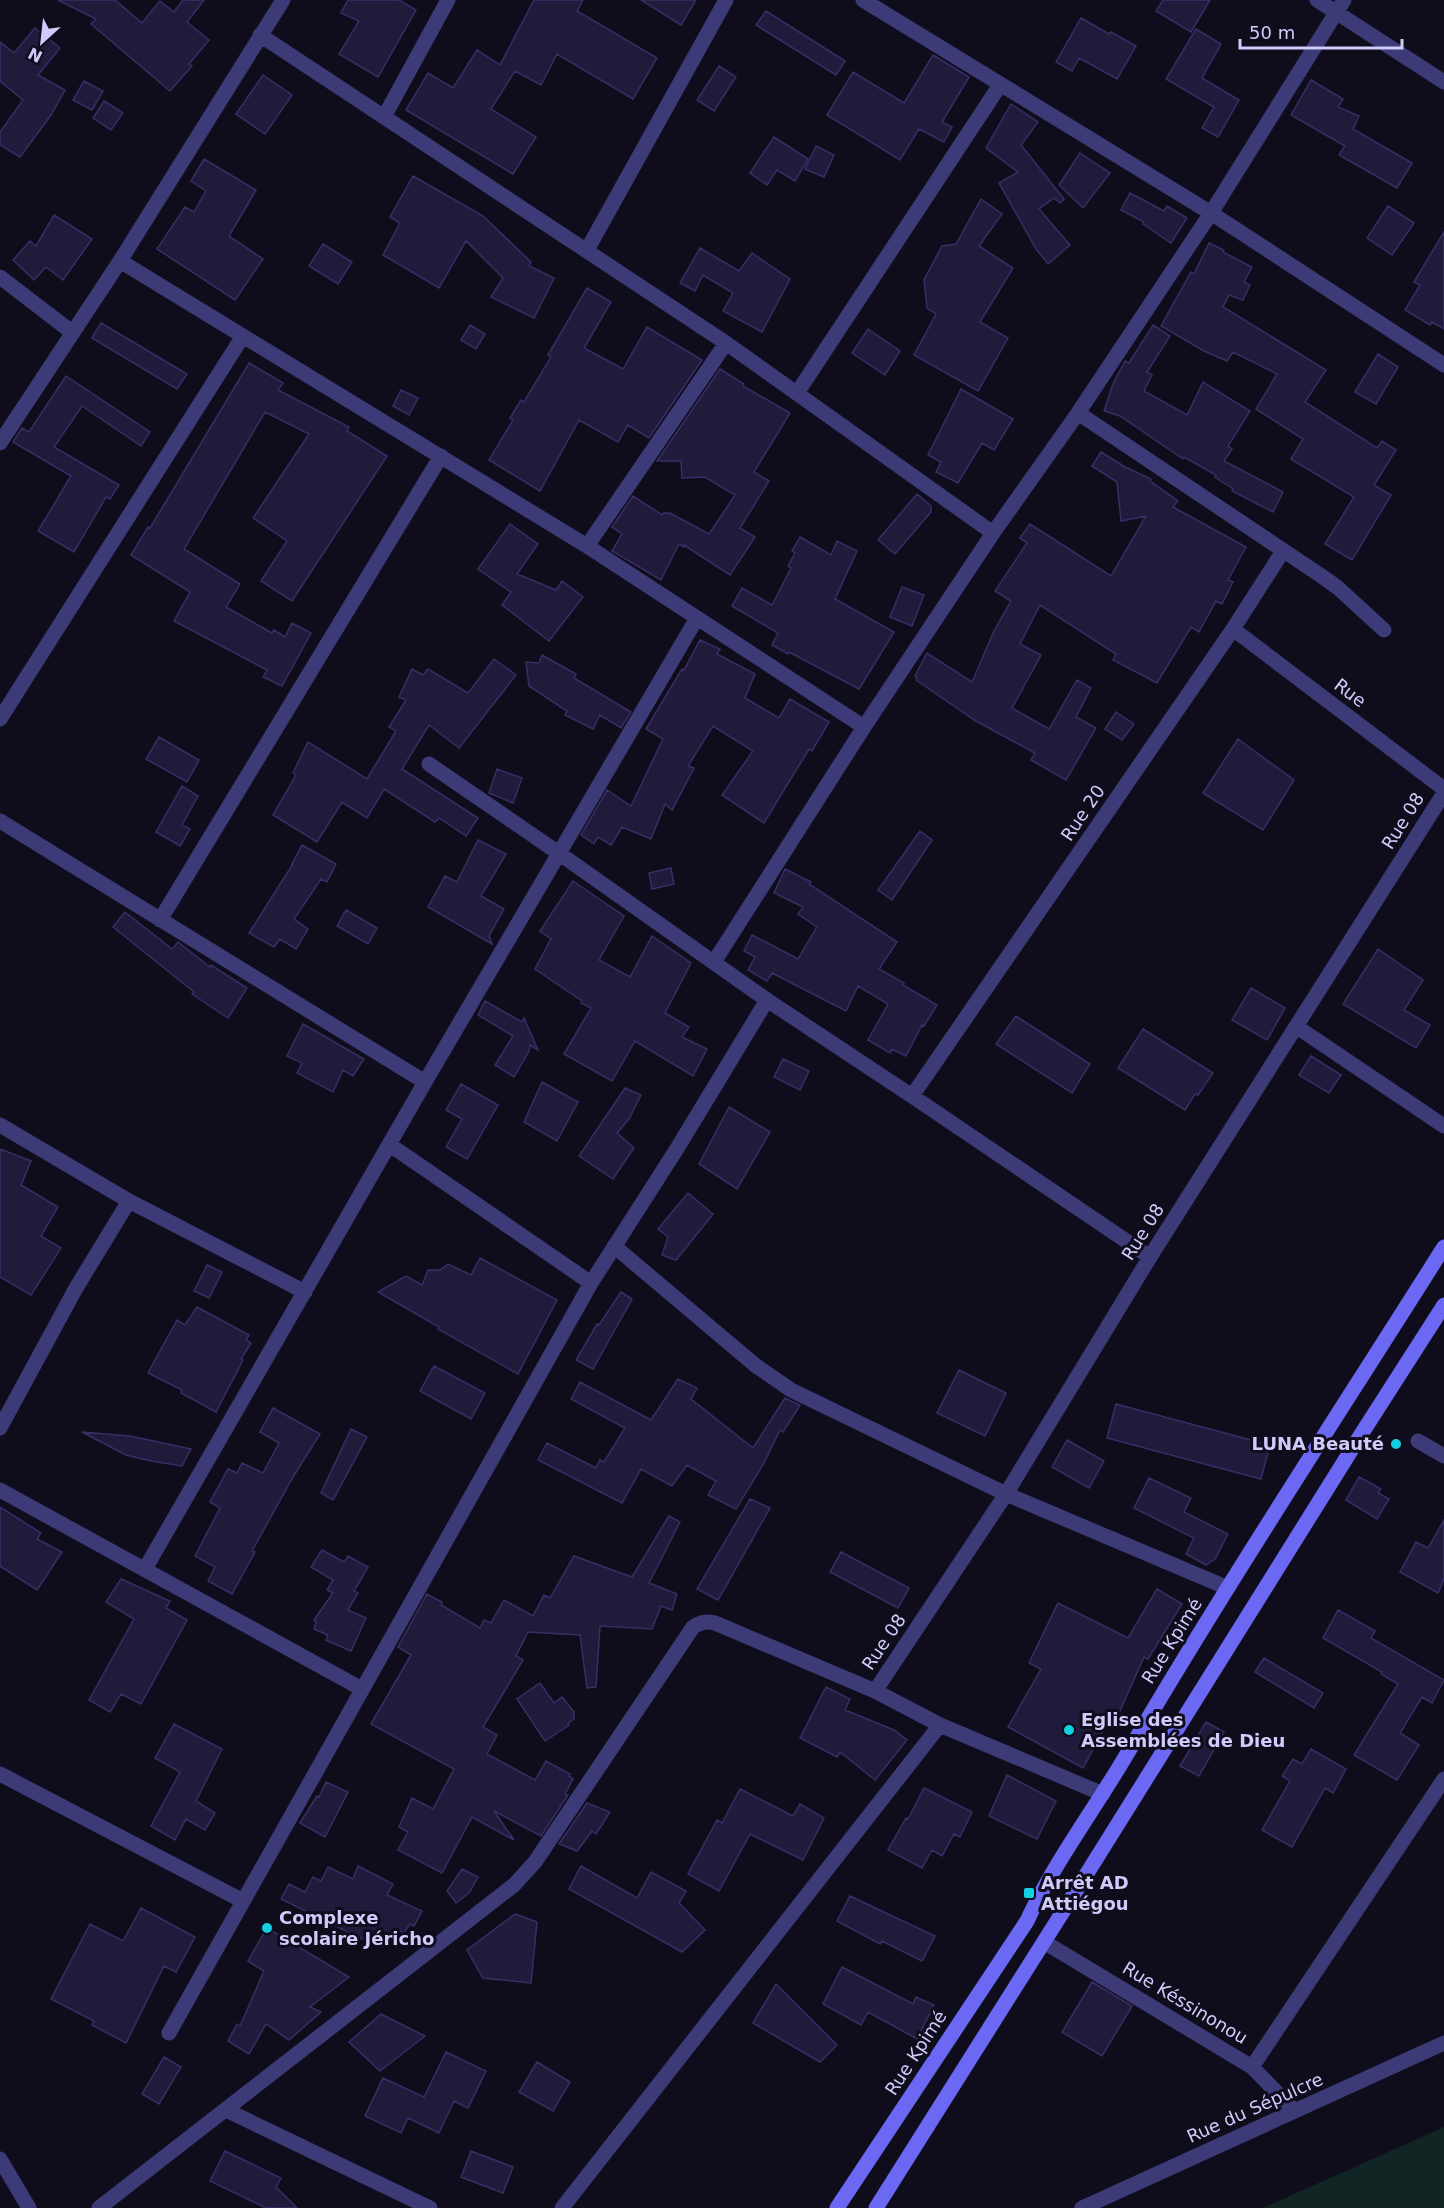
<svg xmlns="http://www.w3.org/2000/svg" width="1444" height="2208" font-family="'DejaVu Sans',sans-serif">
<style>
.green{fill:#102524}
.building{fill:#201a3b;stroke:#382e65;stroke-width:1.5}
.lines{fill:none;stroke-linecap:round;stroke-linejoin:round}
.minor{stroke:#3c3b77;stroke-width:15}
.secondary{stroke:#6b69f4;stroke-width:15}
.poi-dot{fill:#11d0e1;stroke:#0f0d1c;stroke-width:2}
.labels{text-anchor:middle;stroke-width:6;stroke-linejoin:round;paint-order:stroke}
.street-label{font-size:18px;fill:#d0cbfb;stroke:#0f0d1c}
.poi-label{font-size:18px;font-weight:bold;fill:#d0cbfb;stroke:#0f0d1c;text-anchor:start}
</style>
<rect width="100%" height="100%" fill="#0f0d1c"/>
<path class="green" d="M 1444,2127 L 1444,2208 L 1263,2208 Z"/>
<path class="building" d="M 58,0 L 115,0 L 142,23 L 160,1 L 174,12 L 183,0 L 204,0 L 187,22 L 209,40 L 189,64 L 192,66 L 170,91 L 91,24 L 96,19 Z
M 348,0 L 399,0 L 416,10 L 378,77 L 339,54 L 359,21 L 341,13 Z
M 534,0 L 583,0 L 577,11 L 657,58 L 633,99 L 557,54 L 541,85 L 515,71 L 491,109 L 536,137 L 513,174 L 406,110 L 428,73 L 453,88 L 477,50 L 500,65 Z
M 641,0 L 696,0 L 681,25 Z
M 1163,0 L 1210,0 L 1191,32 L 1156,11 Z
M 766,11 L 845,61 L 836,75 L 756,25 Z
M 1081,18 L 1109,34 L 1111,32 L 1136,46 L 1117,79 L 1079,58 L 1072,71 L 1056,62 Z
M 35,28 L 60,48 L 38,75 L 65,90 L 51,115 L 20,157 L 0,145 L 0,132 L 23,100 L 0,81 L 0,42 L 14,53 Z
M 1196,29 L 1221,44 L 1202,78 L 1239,100 L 1218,137 L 1202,128 L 1214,107 L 1166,79 Z
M 933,55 L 969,77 L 942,122 L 952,127 L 944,142 L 919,129 L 900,160 L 827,115 L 853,72 L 904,103 Z
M 719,66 L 736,77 L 714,111 L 697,100 Z
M 263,75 L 292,95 L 265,134 L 236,114 Z
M 1311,80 L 1343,99 L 1338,107 L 1359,116 L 1353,129 L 1412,163 L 1397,188 L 1339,155 L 1345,146 L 1291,115 Z
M 84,81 L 103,91 L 92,110 L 73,100 Z
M 104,101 L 123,113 L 111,130 L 93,118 Z
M 1011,104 L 1038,122 L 1021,145 L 1064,199 L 1060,203 L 1054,198 L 1039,209 L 1070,245 L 1048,264 L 1036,249 L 999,183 L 1018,172 L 986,148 Z
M 774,137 L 808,159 L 795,181 L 777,170 L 767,185 L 750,173 Z
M 816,146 L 834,155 L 824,177 L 805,169 Z
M 1080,153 L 1110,173 L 1083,208 L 1059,185 Z
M 204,159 L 256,190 L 229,236 L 263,259 L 235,300 L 157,249 L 185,207 L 194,212 L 206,191 L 191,181 Z
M 413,176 L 483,216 L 531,262 L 529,266 L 554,278 L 534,318 L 491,297 L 503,278 L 466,241 L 439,288 L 383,255 L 400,223 L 390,217 Z
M 1130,193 L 1164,211 L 1167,206 L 1187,218 L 1171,243 L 1143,224 L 1144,222 L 1121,210 Z
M 981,199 L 1002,214 L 979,246 L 1013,268 L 980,322 L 1008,338 L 978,391 L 914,355 L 936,314 L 927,308 L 924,280 L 942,246 L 956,244 Z
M 1388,206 L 1414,223 L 1392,255 L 1367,238 Z
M 54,215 L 92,239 L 63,280 L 46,267 L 34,280 L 13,260 L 30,241 L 36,246 Z
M 1444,232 L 1444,329 L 1432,322 L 1430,325 L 1405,310 L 1420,285 L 1414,282 Z
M 1209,243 L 1224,250 L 1223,252 L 1252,267 L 1244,282 L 1250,285 L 1243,300 L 1229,295 L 1223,307 L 1326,370 L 1305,402 L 1377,448 L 1382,441 L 1396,450 L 1374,485 L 1391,495 L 1352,560 L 1325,544 L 1354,497 L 1291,459 L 1303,439 L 1256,409 L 1277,374 L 1233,352 L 1227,361 L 1204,351 L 1161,326 L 1191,272 L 1194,274 Z
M 323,244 L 352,262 L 338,284 L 309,266 Z
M 700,248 L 739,271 L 752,253 L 790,279 L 762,332 L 723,311 L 733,293 L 703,275 L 695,291 L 680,283 Z
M 587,288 L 611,302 L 584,348 L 623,369 L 647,327 L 702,360 L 649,438 L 628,425 L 618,442 L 579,420 L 540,491 L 489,460 L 513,420 L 510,418 L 521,400 L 524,402 L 551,357 L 548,355 Z
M 101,323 L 187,374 L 177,389 L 92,338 Z
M 470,325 L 485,334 L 476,349 L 461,340 Z
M 1153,325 L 1170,336 L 1147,372 L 1152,375 L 1144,391 L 1187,415 L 1203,382 L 1250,411 L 1228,446 L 1232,449 L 1224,461 L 1283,492 L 1273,512 L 1232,491 L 1233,489 L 1215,477 L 1216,475 L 1184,457 L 1183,459 L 1120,416 L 1104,411 L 1113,384 L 1125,361 L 1129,363 Z
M 868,329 L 900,351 L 885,375 L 852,353 Z
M 1378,354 L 1398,367 L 1376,404 L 1355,392 Z
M 249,363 L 283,383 L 278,390 L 349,427 L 347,431 L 387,456 L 292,601 L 261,581 L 287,541 L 253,518 L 309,434 L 265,412 L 184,549 L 240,584 L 226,607 L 272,633 L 274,630 L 285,637 L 292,623 L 311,633 L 282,686 L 263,677 L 267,670 L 174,621 L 190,592 L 131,555 L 148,527 L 150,528 Z
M 720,369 L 744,384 L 743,386 L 790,413 L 754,472 L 769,481 L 740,528 L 755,537 L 730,575 L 684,545 L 684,547 L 679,544 L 661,580 L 612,551 L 622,534 L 612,527 L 633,496 L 662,515 L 663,513 L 670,513 L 709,534 L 735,495 L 705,477 L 682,478 L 681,461 L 657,461 Z
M 66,376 L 150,432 L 141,446 L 82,406 L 54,447 L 119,485 L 110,499 L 106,497 L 74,552 L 38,531 L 71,476 L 13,442 L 22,428 L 29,432 Z
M 961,389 L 1013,419 L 994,450 L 982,443 L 958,483 L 936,472 L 941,462 L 928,455 Z
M 401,390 L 418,398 L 409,415 L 393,406 Z
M 1101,452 L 1125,467 L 1151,479 L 1150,481 L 1178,501 L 1173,507 L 1246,547 L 1228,580 L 1233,582 L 1222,604 L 1216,601 L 1199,632 L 1191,627 L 1157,683 L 1113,660 L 1116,654 L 1040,605 L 1020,644 L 1041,655 L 1012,708 L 1049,729 L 1077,680 L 1091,688 L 1076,717 L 1096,728 L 1066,780 L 1031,760 L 1035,753 L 976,721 L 916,680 L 917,677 L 915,676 L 927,653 L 972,682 L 994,631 L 1011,601 L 995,591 L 1027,543 L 1020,538 L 1030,524 L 1111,576 L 1146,516 L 1121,521 L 1117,482 L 1092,466 Z
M 917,494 L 931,506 L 931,512 L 895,554 L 878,540 Z
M 510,524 L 538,544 L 517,574 L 556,590 L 562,581 L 583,597 L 549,641 L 502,605 L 511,592 L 478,569 Z
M 800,537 L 831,555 L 837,541 L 857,551 L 835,599 L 894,632 L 859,689 L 789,652 L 788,654 L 772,645 L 778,633 L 732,606 L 742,588 L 772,605 L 791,568 L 788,566 L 795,553 L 792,551 Z
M 902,587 L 924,595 L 912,626 L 890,617 Z
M 700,640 L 720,649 L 717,654 L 755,674 L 745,698 L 779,718 L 790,699 L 829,722 L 812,751 L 809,749 L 764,823 L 722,795 L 753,751 L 713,726 L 688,766 L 694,768 L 672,810 L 665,804 L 651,839 L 622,827 L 611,845 L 598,837 L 594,844 L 581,835 L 607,790 L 631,806 L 663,739 L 646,729 L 682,669 L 684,670 Z
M 542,655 L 576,674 L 574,678 L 631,712 L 621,728 L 600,715 L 593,729 L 565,715 L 567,711 L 529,686 L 526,662 L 539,663 Z
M 494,659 L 516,675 L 459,748 L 429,725 L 402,769 L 478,818 L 466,836 L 439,818 L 435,822 L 384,789 L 367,818 L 342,802 L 317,842 L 273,815 L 296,775 L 293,773 L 308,742 L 367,779 L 396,731 L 389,727 L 406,700 L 399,697 L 412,669 L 423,675 L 428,669 L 468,693 Z
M 1116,712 L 1134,724 L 1122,740 L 1105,729 Z
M 159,737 L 199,760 L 187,782 L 146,759 Z
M 1238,739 L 1294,780 L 1263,830 L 1203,793 Z
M 497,769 L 522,778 L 513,803 L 489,793 Z
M 182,786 L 198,796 L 182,825 L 190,829 L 180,846 L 156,832 Z
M 920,831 L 932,840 L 892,900 L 878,890 Z
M 478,840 L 506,854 L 481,896 L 504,909 L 489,936 L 492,944 L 428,907 L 445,876 L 457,882 Z
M 302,845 L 336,864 L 327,882 L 321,879 L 294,919 L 308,929 L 296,949 L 280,939 L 274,947 L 249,933 L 293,864 L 292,864 Z
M 671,868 L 674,884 L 652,889 L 649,873 Z
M 785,869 L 811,882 L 809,884 L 897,942 L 879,969 L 904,983 L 903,985 L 937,1005 L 924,1026 L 922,1025 L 906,1056 L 892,1049 L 890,1053 L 868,1040 L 888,1004 L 858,986 L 846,1011 L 772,973 L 767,981 L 748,970 L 755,957 L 744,951 L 752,935 L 798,959 L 817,927 L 798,914 L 803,907 L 774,893 Z
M 573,881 L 624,916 L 599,960 L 630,977 L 652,936 L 691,963 L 665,1013 L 689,1027 L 682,1037 L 707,1049 L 693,1076 L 635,1041 L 612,1081 L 564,1054 L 591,1008 L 581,1003 L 582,1001 L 535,969 L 551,939 L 540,931 Z
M 346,910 L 377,928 L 368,944 L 337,926 Z
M 125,912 L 172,949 L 178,942 L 210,967 L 211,965 L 247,988 L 228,1018 L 192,994 L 194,992 L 113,927 Z
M 1378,949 L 1423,980 L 1404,1010 L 1430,1025 L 1416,1048 L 1343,1004 Z
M 1251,988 L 1285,1008 L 1267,1040 L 1232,1020 Z
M 485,1001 L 522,1022 L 524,1018 L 538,1050 L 530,1045 L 529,1051 L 514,1077 L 495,1065 L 513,1036 L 478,1015 Z
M 1016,1016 L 1090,1064 L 1072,1093 L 996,1044 Z
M 303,1024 L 364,1059 L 353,1076 L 343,1070 L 333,1092 L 297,1073 L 302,1063 L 287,1056 Z
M 1143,1029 L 1213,1073 L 1198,1095 L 1195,1094 L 1185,1110 L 1118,1068 Z
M 1311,1056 L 1341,1075 L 1329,1093 L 1299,1075 Z
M 783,1059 L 809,1071 L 800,1090 L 774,1077 Z
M 542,1082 L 578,1102 L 557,1141 L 524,1122 Z
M 461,1084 L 498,1105 L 467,1159 L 446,1147 L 462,1119 L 446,1110 Z
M 625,1088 L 641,1095 L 629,1119 L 617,1133 L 634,1148 L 613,1179 L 579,1156 Z
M 729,1107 L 770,1132 L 737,1189 L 699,1164 Z
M 0,1149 L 31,1161 L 21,1185 L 58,1207 L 41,1236 L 61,1248 L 31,1295 L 0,1277 Z
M 688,1193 L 713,1214 L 676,1260 L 662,1255 L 668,1237 L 658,1229 Z
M 480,1258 L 557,1300 L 518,1374 L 438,1329 L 439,1327 L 378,1292 L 406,1276 L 422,1285 L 428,1270 L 440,1270 L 448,1264 L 471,1275 Z
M 207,1265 L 222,1272 L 209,1298 L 194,1291 Z
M 621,1292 L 632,1299 L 593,1369 L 576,1360 L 597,1324 L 599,1325 Z
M 197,1307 L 249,1335 L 246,1340 L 251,1343 L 241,1359 L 243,1360 L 216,1412 L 181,1393 L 182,1390 L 148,1373 L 177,1320 L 185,1325 Z
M 434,1366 L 485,1393 L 471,1419 L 420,1391 Z
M 959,1370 L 1006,1393 L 985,1436 L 937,1413 Z
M 678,1379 L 697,1388 L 691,1399 L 753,1448 L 785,1398 L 800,1405 L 783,1432 L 780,1430 L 763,1465 L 736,1509 L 708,1495 L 716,1481 L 687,1465 L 672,1486 L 641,1469 L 622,1503 L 538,1460 L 547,1443 L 596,1468 L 600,1460 L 604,1462 L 625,1428 L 571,1399 L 580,1382 L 651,1420 Z
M 1116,1404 L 1270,1445 L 1261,1479 L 1107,1438 Z
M 273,1408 L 320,1434 L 293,1477 L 252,1551 L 255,1552 L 232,1594 L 208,1581 L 215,1567 L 195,1556 L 220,1508 L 210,1502 L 228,1469 L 237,1473 L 242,1463 L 263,1473 L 279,1443 L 260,1432 Z
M 351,1429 L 367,1437 L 333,1500 L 321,1493 Z
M 82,1432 L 130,1436 L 191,1449 L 182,1466 L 151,1461 L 126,1455 Z
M 1067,1440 L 1104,1461 L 1089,1488 L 1052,1467 Z
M 1359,1477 L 1381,1489 L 1378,1493 L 1389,1499 L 1377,1519 L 1346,1500 Z
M 1149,1478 L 1191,1498 L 1184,1512 L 1228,1534 L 1215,1559 L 1206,1565 L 1186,1554 L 1194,1538 L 1134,1508 Z
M 750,1499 L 770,1508 L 718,1600 L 697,1589 Z
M 0,1507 L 41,1533 L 37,1539 L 62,1552 L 37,1590 L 0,1566 Z
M 669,1516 L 680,1522 L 649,1583 L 677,1594 L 672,1610 L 661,1606 L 652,1629 L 600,1626 L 596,1687 L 587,1688 L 580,1635 L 528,1632 L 516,1656 L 523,1660 L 483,1727 L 497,1735 L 487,1754 L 535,1780 L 546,1761 L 570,1774 L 569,1776 L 573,1779 L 565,1794 L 568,1795 L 541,1836 L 494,1811 L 514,1840 L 472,1817 L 442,1873 L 398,1850 L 408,1832 L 399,1827 L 412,1798 L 433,1809 L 454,1769 L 371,1724 L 411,1655 L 398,1647 L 427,1594 L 442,1602 L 441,1605 L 480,1628 L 484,1620 L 491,1623 L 504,1600 L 533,1616 L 544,1595 L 550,1598 L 574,1556 L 632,1577 Z
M 1444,1520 L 1444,1579 L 1438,1593 L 1400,1572 L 1416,1542 L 1428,1548 Z
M 322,1550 L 344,1562 L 348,1556 L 368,1567 L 354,1591 L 358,1593 L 348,1610 L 366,1618 L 351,1651 L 326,1640 L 328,1635 L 314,1629 L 316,1622 L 314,1620 L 333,1593 L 327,1590 L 333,1580 L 311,1567 Z
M 841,1552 L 909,1588 L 898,1608 L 830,1572 Z
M 121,1579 L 170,1601 L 166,1608 L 187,1620 L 141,1704 L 121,1694 L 110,1712 L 89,1700 L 134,1619 L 106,1602 Z
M 1157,1589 L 1182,1604 L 1148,1659 L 1144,1657 L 1119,1713 L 1114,1711 L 1083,1768 L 1008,1727 L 1041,1669 L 1029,1663 L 1058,1603 L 1128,1638 Z
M 1338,1610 L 1375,1631 L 1371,1638 L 1444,1680 L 1432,1703 L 1422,1697 L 1400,1733 L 1419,1745 L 1397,1780 L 1354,1755 L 1398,1684 L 1381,1674 L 1382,1672 L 1323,1638 Z
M 1264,1658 L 1323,1693 L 1314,1708 L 1255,1672 Z
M 540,1683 L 554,1703 L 562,1697 L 574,1712 L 574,1719 L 568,1723 L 569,1725 L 545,1741 L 517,1699 Z
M 826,1687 L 850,1699 L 845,1710 L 894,1730 L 907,1740 L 875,1780 L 840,1752 L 837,1757 L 800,1738 Z
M 1206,1722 L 1224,1732 L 1199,1776 L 1180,1766 Z
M 174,1724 L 222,1749 L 196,1801 L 215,1813 L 205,1830 L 186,1819 L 175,1840 L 151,1826 L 180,1772 L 155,1758 Z
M 1311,1749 L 1346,1769 L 1333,1793 L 1325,1788 L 1292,1847 L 1262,1830 L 1290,1781 L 1282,1776 L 1293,1759 L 1302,1764 Z
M 1007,1775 L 1056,1801 L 1037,1839 L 989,1816 Z
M 326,1782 L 348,1792 L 325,1837 L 300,1823 L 317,1796 L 319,1797 Z
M 924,1788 L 972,1812 L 960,1837 L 954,1834 L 942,1856 L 932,1850 L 922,1868 L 888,1850 L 906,1818 L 908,1819 Z
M 740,1789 L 793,1816 L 800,1804 L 824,1818 L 803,1860 L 750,1834 L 719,1891 L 688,1874 L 717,1820 L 722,1823 Z
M 587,1803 L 610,1812 L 596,1834 L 592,1831 L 577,1851 L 559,1844 Z
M 358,1866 L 393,1884 L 387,1895 L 422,1911 L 414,1926 L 410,1924 L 404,1933 L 397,1929 L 389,1945 L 374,1938 L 372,1944 L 281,1899 L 289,1884 L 305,1892 L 313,1877 L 321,1881 L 328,1867 L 353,1879 Z
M 581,1866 L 637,1898 L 651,1872 L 686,1891 L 679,1903 L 705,1930 L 682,1952 L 569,1889 Z
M 462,1869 L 478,1877 L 469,1893 L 456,1903 L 447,1891 Z
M 850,1896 L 935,1936 L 922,1961 L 882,1941 L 880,1944 L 837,1921 Z
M 141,1908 L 195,1937 L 176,1972 L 164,1966 L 126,2043 L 92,2025 L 94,2021 L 51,1999 L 90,1924 L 123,1941 Z
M 515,1914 L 537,1922 L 531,1983 L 483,1978 L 467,1950 Z
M 267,1928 L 349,1977 L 310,2007 L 321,2012 L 289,2040 L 266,2024 L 249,2054 L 228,2041 L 237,2024 L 240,2026 L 264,1971 L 248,1961 Z
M 842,1967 L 913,2004 L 916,1997 L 934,2005 L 917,2039 L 868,2012 L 861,2025 L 823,2004 Z
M 1092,1982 L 1132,2006 L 1102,2056 L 1062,2032 Z
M 776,1984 L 837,2045 L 820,2062 L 753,2023 Z
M 381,2014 L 425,2036 L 380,2071 L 349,2042 Z
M 446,2052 L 486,2071 L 468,2108 L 454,2101 L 439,2133 L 408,2118 L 401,2133 L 365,2116 L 383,2078 L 424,2097 Z
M 164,2057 L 181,2067 L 159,2104 L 142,2094 Z
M 537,2062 L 570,2082 L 553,2111 L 519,2092 Z
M 225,2151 L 281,2178 L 276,2187 L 297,2208 L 266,2208 L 210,2181 Z
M 471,2151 L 513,2167 L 503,2193 L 461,2177 Z"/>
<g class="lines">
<path class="minor" d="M 863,0 L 1211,213 L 1444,365
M 1317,0 L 1444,82
M 260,35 L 726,343 L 993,533
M 384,117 L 448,0
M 587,250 L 726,0
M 120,261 L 587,546 L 864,727
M 0,277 L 73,333
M 797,393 L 1000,85
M 1078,413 L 1320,575 L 1337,587 L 1384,630
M 0,443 L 120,261 L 283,0
M 587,546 L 726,343
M 1233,629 L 1444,789
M 0,719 L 243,336
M 429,764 L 560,854 L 767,1000 L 912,1096 L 1150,1257
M 0,821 L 425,1082
M 160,920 L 441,456
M 714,962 L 864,727 L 993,533 L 1078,413 L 1211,213 L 1344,0
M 1297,1027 L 1444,1126
M 912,1096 L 1233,629 L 1283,551
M 0,1125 L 129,1201 L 305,1292
M 390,1145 L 591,1283
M 614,1246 L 755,1365 L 791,1390 L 1006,1494 L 1228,1588
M 0,1428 L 76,1288 L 129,1201
M 1418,1441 L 1444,1456
M 0,1490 L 362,1689
M 145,1569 L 425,1082 L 697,618
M 875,1691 L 1006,1494 L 1150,1257 L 1444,793
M 0,1774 L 243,1901
M 1044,1942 L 1252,2067 L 1295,2111
M 169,2033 L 591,1283 L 678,1147 L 767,1000
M 1252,2067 L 1444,1779
M 226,2110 L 430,2208
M 0,2159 L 29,2208
M 99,2208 L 514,1885 L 535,1862 L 693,1627 C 701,1622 706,1621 715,1623 L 875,1691 L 940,1725 L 1103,1794
M 562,2208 L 940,1725
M 1082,2208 L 1444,2043"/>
<path class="secondary" d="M 837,2208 L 1027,1921 C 1054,1863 1094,1810 1127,1754 C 1228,1582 1338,1415 1444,1247
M 876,2208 L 1091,1867 L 1362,1433 L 1444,1305"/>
</g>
<g class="poi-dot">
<circle cx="1396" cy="1444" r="6"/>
<circle cx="1069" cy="1730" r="6"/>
<rect x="1023" y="1887" width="12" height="12" rx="3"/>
<circle cx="267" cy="1928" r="6"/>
</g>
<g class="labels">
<g class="street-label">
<text transform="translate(1350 693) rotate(37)" y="6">Rue</text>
<text transform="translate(1083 813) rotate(-56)" y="6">Rue 20</text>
<text transform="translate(1403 821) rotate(-58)" y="6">Rue 08</text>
<text transform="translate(1143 1232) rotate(-58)" y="6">Rue 08</text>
<text transform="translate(1172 1641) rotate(-58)" y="6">Rue Kpimé</text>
<text transform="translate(884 1642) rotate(-56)" y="6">Rue 08</text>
<text transform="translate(1185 2003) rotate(31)" y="6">Rue Késsinonou</text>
<text transform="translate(916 2053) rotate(-57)" y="6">Rue Kpimé</text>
<text transform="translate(1255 2108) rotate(-24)" y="6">Rue du Sépulcre</text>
</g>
<g class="poi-label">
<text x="1384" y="1450" text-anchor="end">LUNA Beauté</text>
<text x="1081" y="1726">Eglise des<tspan x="1081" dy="21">Assemblées de Dieu</tspan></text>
<text x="1041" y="1889">Arrêt AD<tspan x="1041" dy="21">Attiégou</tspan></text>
<text x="279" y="1924">Complexe<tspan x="279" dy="21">scolaire Jéricho</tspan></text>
</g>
</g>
<g transform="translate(42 42) rotate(207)" stroke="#0f0d1c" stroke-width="4.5" paint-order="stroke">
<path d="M0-4.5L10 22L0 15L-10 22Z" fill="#d0cbfb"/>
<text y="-9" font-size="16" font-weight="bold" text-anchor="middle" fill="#d0cbfb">N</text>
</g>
<path d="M1240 39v9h162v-9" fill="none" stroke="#d0cbfb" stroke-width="3"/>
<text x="1249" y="39" font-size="18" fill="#d0cbfb" stroke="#0f0d1c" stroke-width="4.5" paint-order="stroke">50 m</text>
</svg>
